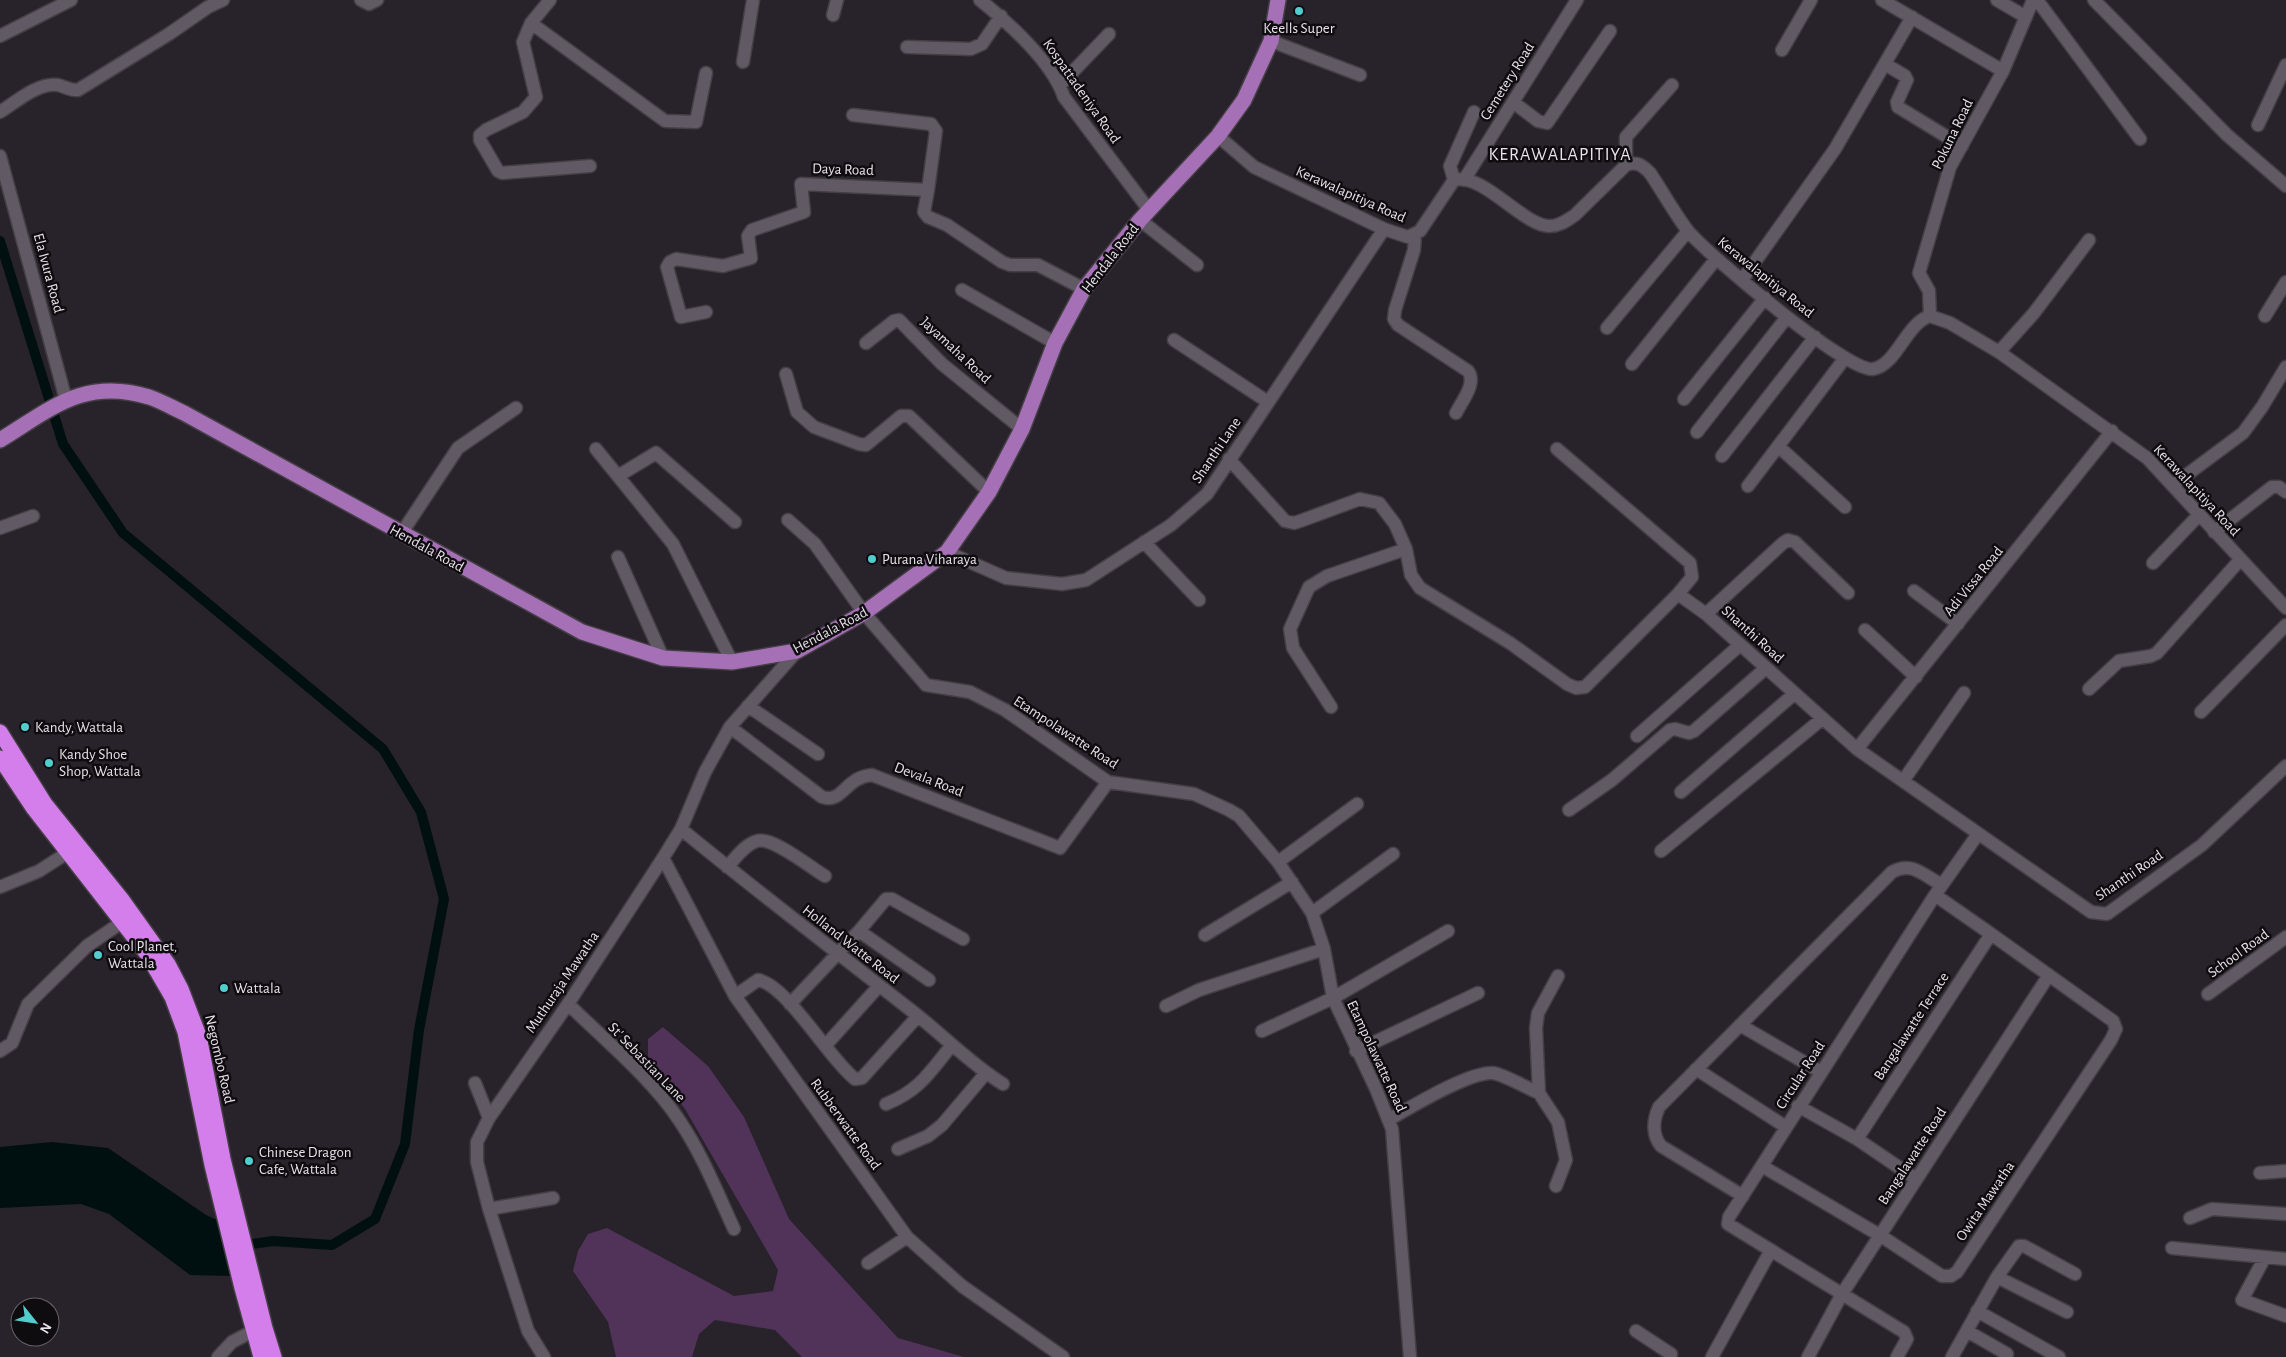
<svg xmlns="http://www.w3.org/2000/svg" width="2286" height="1357" font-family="'Alegreya Sans',sans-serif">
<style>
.green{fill:#513359}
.water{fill:#001010}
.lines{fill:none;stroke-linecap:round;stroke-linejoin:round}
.canal{stroke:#001010;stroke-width:10}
.minor-casing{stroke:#443e45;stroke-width:15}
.major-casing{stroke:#443e45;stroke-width:18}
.highway-casing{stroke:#443e45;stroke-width:18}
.minor{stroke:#615a64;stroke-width:12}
.major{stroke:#a670b6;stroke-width:15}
.highway{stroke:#d47eec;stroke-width:15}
.poi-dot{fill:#52cdcd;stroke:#0f0c10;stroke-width:2}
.labels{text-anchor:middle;stroke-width:5;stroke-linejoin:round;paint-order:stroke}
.poi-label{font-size:15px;fill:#e5e1e6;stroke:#0f0c10;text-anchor:start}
.street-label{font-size:15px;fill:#e5e1e6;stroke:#0f0c10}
.quarter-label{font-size:18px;letter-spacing:1px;fill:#e9e1eb;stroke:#0f0c10}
</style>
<rect width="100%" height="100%" fill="#28222a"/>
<path class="green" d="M 663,1027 L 708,1066 L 744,1117 L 789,1219 L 898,1338 L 964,1357 L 802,1357 L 775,1330 L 715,1320 L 699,1334 L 692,1357 L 616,1357 L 608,1322 L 573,1271 L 578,1251 L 588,1234 L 607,1228 L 734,1296 L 773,1291 L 778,1270 L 685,1109 L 648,1061 L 648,1039 Z"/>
<path class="water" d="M 52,1142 L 108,1148 L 206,1215 L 217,1220 L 231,1276 L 190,1275 L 109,1214 L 81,1204 L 0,1208 L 0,1147 Z"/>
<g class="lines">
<path class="canal" d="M 0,241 L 63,444 L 123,533 L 383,749 L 421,812 L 444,899 L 419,1030 L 405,1144 L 375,1219 L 332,1245 L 273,1241 L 238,1246"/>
<g class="minor-casing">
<path id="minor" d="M 361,0 L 369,4 L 377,0
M 550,0 L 531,23 L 523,42 L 536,97 L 523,112 L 486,130 L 480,135 L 480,140 L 498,171 L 502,173 L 590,166
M 980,0 C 1009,23 1052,62 1064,97 L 1149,210
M 1882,0 L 2003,71
M 1997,0 L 2026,17
M 2037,0 L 2140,139
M 2094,0 L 2227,135 L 2286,186
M 833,15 L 837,0
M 531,23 L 665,121 L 696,122 L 706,73
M 0,36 L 71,0
M 1271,41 L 1360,75
M 907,47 L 971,49 L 982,44 L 1001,16
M 1782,50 L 1811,0
M 743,62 L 753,0
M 1885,64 L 1905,76 L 1907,80 L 1897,102 L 1898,107 L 1962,146
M 1060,85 L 1109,34
M 1513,102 L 1538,121 L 1547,123 L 1610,31
M 0,112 C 16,102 38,82 58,85 C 66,87 71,91 78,90 L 169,34 L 208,7 L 223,0
M 853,115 L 931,124 L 936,131 L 928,190
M 2258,125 L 2286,65
M 1218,136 L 1254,167 L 1384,229 L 1408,237 L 1420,231 L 1454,180 C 1483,172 1524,227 1550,226 C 1560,226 1567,220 1575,215 L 1626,165 C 1637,161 1642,165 1650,173 C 1663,192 1674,213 1688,231 C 1707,254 1848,373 1873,369 C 1897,365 1906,323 1930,316 L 1950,323 L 1999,352 L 2147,458 L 2286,608
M 0,156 L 66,400
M 1626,165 L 1626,137 L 1672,85
M 1454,180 L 1450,166 L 1474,112
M 1464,180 L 1577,0
M 1140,220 L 1197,265
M 1415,235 L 1414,250 L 1395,310 L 1394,319 L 1398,325 L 1468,371 C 1477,383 1462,401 1456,413
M 1742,280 L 1835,149 L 1912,17
M 962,290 L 1055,343
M 706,312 L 681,317 L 667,267 L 670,262 L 676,259 L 723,266 L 751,258 L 748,236 L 752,230 L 804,212 L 801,184 L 928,190 L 924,212 L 928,217 L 947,225 L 1002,262 L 1010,265 L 1038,265 L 1084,289
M 1930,316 L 1929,291 L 1919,273 L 1950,167 L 2003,71 L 2033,0
M 2265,316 L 2286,282
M 1607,328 L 1688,231
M 1174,340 L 1268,402
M 866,343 L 894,321 L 899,320 L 942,364 L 1022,429
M 1999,352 L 2034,313 L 2089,240
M 1632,364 L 1716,259
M 786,374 L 797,412 L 814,427 L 859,444 L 866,445 L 901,416 L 909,416 L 989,492
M 1684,399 L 1765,298
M 1697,432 L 1787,317
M 1778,446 L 1845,507
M 596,449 L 673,544 L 732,662
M 1557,449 L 1690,563 L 1692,577 L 1678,594
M 1722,456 L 1815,337
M 1229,459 L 1285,521 L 1294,523 L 1303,520 L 1360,499 L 1379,503 L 1395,524 L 1406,549 L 1411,575 L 1420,588 L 1510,643 L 1567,684 L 1576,688 L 1585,687 L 1678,594 L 1706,614 L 1857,749 L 2091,912 L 2107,914 L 2202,845 L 2286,766
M 618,476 L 656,453 L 735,522
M 2173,485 L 2243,433 L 2262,407 L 2286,367
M 1748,486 L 1845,358
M 788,520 L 815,544 L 864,613 L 926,685 L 970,692 L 1005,710 L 1108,782 L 1194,794 L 1229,810 L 1239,816 L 1278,862 L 1312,913 L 1324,949 L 1333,998 L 1376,1089 L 1392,1129 L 1410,1357
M 0,528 L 33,516
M 2214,532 L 2272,487 L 2279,487 L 2286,492
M 401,534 L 458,448 L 516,408
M 1144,542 L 1199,600
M 947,552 L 1006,578 L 1062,584 L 1086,580 L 1171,525 L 1207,494 L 1384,229
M 618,557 L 663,658
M 2153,563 L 2199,515
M 1914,591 L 1958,624
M 1706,614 L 1783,543 L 1788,540 L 1795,542 L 1848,593
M 1865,630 L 1916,677
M 2089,689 L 2119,661 L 2151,656 L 2157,653 L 2240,560
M 748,706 L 818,754
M 1331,707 L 1293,648 L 1290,629 L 1309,587 L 1327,576 L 1406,549
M 2201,712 L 2286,625
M 730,727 L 822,797 C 843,804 845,777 872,775 L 1060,848 L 1108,782
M 1637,736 L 1740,645
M 1857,749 L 2112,431
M 1903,781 L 1964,693
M 1681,792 L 1794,694
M 1569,810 L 1612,780 L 1670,730 L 1675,729 L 1689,733 L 1694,731 L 1766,668
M 681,829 C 759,893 838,953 917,1015 C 946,1038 972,1065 1003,1084
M 1661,851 L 1822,719
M 663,858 L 735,996 L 907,1237 L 962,1286 L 1063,1357
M 1278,862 L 1357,804
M 727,867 C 735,859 745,844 757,841 C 772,836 811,868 825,876
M 0,887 L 39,871 L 67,853
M 1935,895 L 1991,934
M 1312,913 L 1393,854
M 859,931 L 929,980
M 1205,935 L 1292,882
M 2208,994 L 2286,937
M 735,996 L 758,980 C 787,985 829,1059 855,1079 L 862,1078 L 918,1016
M 568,1004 C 603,1038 653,1080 679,1120 C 702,1154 717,1192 734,1229
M 790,1004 L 859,931 L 886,899 L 892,899 L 963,939
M 1166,1006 L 1199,990 L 1324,949
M 1740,1025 L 1821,1072
M 1262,1031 L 1333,998 L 1448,931
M 825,1046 L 879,986
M 0,1051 L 12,1043 L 28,1004 L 87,946 L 128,918
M 1356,1051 L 1478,993
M 1696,1069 L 1786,1127
M 475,1083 L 489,1118
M 886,1104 C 920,1090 929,1073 952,1045
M 1390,1119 C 1411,1107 1470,1071 1493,1073 C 1505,1075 1527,1088 1539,1093
M 1857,1139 L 1916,1179
M 898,1149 L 928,1136 L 942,1125 L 986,1073
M 1762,1166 L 1881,1236 L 1942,1276 L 1951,1276 L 1957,1272 L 2111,1040 L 2116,1029 L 2113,1021 L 1991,934 L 1857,1139 L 1798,1106
M 2260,1173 L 2286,1171
M 1556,1186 L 1566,1160 L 1558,1122 L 1539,1093 L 1536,1028 L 1538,1013 L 1558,976
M 1743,1196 L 1661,1146 C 1652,1135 1653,1120 1659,1107 L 1892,872 C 1912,861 1923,875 1942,885
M 489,1209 L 553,1198
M 2190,1218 L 2212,1209 L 2286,1214
M 2172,1248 L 2286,1259
M 2265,1257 L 2242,1300 L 2286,1316
M 868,1263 L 907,1237
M 1997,1277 L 2067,1312
M 1977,1311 L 2059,1357
M 1636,1331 L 1671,1354
M 1967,1331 L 2007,1354
M 218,1357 L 232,1342 L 253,1331
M 544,1357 L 528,1331 L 489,1209 L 477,1162 L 477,1142 L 489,1118 L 568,1004 L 663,858 L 681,829 L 705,772 L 730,727 L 797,651
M 1712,1357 L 1771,1250
M 1808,1357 L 1842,1294 L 2049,975
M 1897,1357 L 1907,1339 L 1904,1332 L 1728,1224 L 1729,1217 L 1935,895 L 1978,834
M 1952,1357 L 1997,1277 L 2019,1246 L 2024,1246 L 2075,1274"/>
</g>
<g class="major-casing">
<path id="major" d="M 0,440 C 51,409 84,377 149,397 C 161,401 173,408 184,413 L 582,632 L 663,658 L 732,662 L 797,651 L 864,613 L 947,552 L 989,492 L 1022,429 L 1055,343 L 1084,289 L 1140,220 L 1218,136 L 1244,100 L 1271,41 L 1278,0"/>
</g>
<g class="highway-casing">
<path id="highway" d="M 0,732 L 45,804 L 123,901 L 168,964 L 181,989 L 199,1036 L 223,1159 L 265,1328 L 274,1357
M 0,758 L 34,809 L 147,954 L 172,997 L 185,1032 L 212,1165 L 242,1288 L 261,1357"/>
</g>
<use href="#minor" class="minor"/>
<use href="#major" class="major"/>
<use href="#highway" class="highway"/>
</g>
<g class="poi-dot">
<circle cx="1299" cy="11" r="5"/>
<circle cx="872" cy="559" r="5"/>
<circle cx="25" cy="727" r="5"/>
<circle cx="49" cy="763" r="5"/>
<circle cx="98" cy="955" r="5"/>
<circle cx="224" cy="988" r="5"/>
<circle cx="249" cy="1161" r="5"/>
</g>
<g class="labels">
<g class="poi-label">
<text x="1299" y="33" text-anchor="middle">Keells Super</text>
<text x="882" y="564">Purana Viharaya</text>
<text x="35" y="732">Kandy, Wattala</text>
<text x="59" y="759">Kandy Shoe<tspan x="59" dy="17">Shop, Wattala</tspan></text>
<text x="108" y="951">Cool Planet,<tspan x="108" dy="17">Wattala</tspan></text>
<text x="234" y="993">Wattala</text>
<text x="259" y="1157">Chinese Dragon<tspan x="259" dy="17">Cafe, Wattala</tspan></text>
</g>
<g class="street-label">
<text transform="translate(1507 81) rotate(-58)" y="5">Cemetery Road</text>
<text transform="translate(1082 91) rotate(55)" y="5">Kospattadeniya Road</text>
<text transform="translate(1952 134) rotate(-64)" y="5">Pokuna Road</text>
<text transform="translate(843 169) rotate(2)" y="5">Daya Road</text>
<text transform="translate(1351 194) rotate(24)" y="5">Kerawalapitiya Road</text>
<text transform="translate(1110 258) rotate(-52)" y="5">Hendala Road</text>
<text transform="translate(49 273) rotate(75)" y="5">Ela Ivura Road</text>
<text transform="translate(1766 277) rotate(39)" y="5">Kerawalapitiya Road</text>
<text transform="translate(956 350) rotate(43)" y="5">Jayamaha Road</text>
<text transform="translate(1216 450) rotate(-56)" y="5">Shanthi Lane</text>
<text transform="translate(2197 490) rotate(47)" y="5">Kerawalapitiya Road</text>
<text transform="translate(427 548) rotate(29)" y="5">Hendala Road</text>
<text transform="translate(1973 581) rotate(-51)" y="5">Adi Vissa Road</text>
<text transform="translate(830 630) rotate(-28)" y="5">Hendala Road</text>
<text transform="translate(1753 634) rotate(42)" y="5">Shanthi Road</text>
<text transform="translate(1066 732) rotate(33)" y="5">Etampolawatte Road</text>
<text transform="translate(929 779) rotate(21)" y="5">Devala Road</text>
<text transform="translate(2129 875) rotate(-34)" y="5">Shanthi Road</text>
<text transform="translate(851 944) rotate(38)" y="5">Holland Watte Road</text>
<text transform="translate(2238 953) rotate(-36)" y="5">School Road</text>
<text transform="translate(562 982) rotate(-56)" y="5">Muthuraja Mawatha</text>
<text transform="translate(1911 1026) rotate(-57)" y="5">Bangalawatte Terrace</text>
<text transform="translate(1377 1056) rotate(65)" y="5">Etampolawatte Road</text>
<text transform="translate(220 1059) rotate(77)" y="5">Negombo Road</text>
<text transform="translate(647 1062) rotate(46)" y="5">St' Sebastian Lane</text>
<text transform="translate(1800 1075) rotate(-57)" y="5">Circular Road</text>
<text transform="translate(846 1124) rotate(54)" y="5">Rubberwatte Road</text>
<text transform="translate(1912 1156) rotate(-57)" y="5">Bangalawatte Road</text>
<text transform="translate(1985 1201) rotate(-56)" y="5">Owita Mawatha</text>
</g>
<g class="quarter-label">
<text x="1560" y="160">KERAWALAPITIYA</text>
</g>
</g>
<g transform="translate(35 1322) rotate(120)"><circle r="24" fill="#0f0c10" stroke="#656166"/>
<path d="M0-4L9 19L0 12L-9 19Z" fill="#52cdcd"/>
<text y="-8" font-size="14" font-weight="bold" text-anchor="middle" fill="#e5e1e6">N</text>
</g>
</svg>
